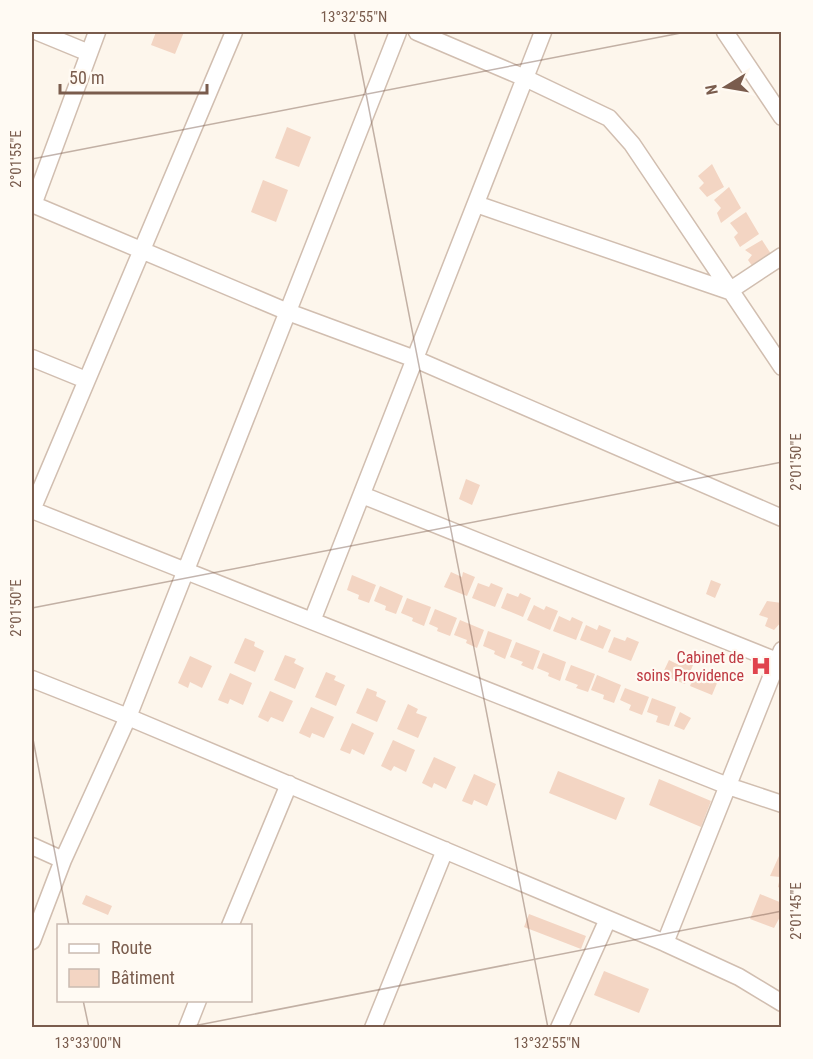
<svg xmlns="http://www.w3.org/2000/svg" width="813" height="1059" font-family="'Roboto Condensed',sans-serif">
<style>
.building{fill:#f3d5c3}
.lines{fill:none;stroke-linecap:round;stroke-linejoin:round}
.street-casing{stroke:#d1beb0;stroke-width:19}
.street{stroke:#fff;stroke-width:16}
.ticks{fill:none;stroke:#7a5c4d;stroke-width:1.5;stroke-opacity:0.45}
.labels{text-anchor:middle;stroke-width:4.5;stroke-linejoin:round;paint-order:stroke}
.health-label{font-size:16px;fill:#be3a42;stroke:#fffaf3;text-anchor:end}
.neatline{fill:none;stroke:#7a5c4d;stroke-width:2}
.ticks-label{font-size:15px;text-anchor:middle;fill:#7a5c4d}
</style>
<rect width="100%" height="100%" fill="#fdf6ec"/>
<path class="building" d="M 156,32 L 184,32 L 175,54 L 151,45 Z
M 287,127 L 311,137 L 299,167 L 275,158 Z
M 712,164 L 724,187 L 707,197 L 699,188 L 704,183 L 698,176 Z
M 263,180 L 288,190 L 276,222 L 251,212 Z
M 729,187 L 741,208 L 721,223 L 717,213 L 721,208 L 714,200 Z
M 746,212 L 759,234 L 740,247 L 734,237 L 738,233 L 730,223 Z
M 762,240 L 773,257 L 755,270 L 748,260 L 752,255 L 745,250 Z
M 466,479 L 480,485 L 472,505 L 459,499 Z
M 451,572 L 462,577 L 463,572 L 475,577 L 467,596 L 444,587 Z
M 352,575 L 376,585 L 369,603 L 358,599 L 359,595 L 347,590 Z
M 711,580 L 721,584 L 715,598 L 706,594 Z
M 478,583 L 489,587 L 491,583 L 503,588 L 495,607 L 472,598 Z
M 380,586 L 403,596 L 396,614 L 385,610 L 386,606 L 374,601 Z
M 507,593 L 518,597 L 520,593 L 531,598 L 523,617 L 501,608 Z
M 407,598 L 431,607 L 424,626 L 412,621 L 413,618 L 401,613 Z
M 767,601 L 782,603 L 782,621 L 774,630 L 765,626 L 768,618 L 759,615 Z
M 534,605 L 544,610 L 546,606 L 558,611 L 550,630 L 527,620 Z
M 435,609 L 457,618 L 450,636 L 437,631 L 438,628 L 429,624 Z
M 559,616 L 570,621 L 572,617 L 583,622 L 576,640 L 553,631 Z
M 460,620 L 484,630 L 477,648 L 466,643 L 467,640 L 454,635 Z
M 586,625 L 597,630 L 599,625 L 611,630 L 603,649 L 580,640 Z
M 488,631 L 512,640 L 505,659 L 494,654 L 495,651 L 483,646 Z
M 614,637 L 625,641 L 627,637 L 639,642 L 631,661 L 608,652 Z
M 245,638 L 255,642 L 254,646 L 264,651 L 255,672 L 234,663 Z
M 516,642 L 540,651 L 533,670 L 521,665 L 523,662 L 510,657 Z
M 543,653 L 566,662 L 560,681 L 548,676 L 549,673 L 537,668 Z
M 285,655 L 296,659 L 294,663 L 304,668 L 295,689 L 274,680 Z
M 190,656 L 212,666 L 202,688 L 190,682 L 188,688 L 178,683 Z
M 669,660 L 679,665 L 681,661 L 693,665 L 685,684 L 662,675 Z
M 571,665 L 595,674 L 588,692 L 576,688 L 578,685 L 565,680 Z
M 696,671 L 707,675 L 708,671 L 720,676 L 712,695 L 690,686 Z
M 326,672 L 336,676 L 334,680 L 345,685 L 336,706 L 315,697 Z
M 230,673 L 252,683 L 243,705 L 230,699 L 228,704 L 218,700 Z
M 597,675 L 621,685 L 614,703 L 603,699 L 604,695 L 591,690 Z
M 367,688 L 377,692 L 376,696 L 386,701 L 377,722 L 356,713 Z
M 625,688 L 649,697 L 642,715 L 629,710 L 631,705 L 620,700 Z
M 270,691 L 293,701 L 283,722 L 271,717 L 268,722 L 258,717 Z
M 652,698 L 676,707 L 669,726 L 656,722 L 658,716 L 647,712 Z
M 408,704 L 418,709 L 416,713 L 427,717 L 418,738 L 397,729 Z
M 311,707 L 334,717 L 324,738 L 312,733 L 310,738 L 299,733 Z
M 680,712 L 691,718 L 684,730 L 674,726 Z
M 352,723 L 374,733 L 364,755 L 352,749 L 350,754 L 340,750 Z
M 393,740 L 415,750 L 406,772 L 394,766 L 391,771 L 381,766 Z
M 434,757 L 456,767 L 446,789 L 434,783 L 432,788 L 422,783 Z
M 558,771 L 625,798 L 616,820 L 549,793 Z
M 474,774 L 496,784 L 487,806 L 474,800 L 472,805 L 462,801 Z
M 659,779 L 711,801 L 701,827 L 649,805 Z
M 779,856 L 782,858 L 782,889 L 778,887 L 780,877 L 770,876 Z
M 760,894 L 782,903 L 782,913 L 774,928 L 750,919 Z
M 86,895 L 112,906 L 108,915 L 82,904 Z
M 529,914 L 586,936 L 581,949 L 524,927 Z
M 604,971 L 649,989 L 639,1013 L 594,995 Z"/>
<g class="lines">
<g class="street-casing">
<path id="street" d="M 38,32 L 89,53
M 417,32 L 525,78 L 609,118 L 632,144 L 782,367
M 725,32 L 782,117
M 32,204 L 288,312 L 415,359 L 782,518
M 476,204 L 729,291 L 782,256
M 33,205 L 97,32
M 32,358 L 86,380
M 362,495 L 777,661
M 32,510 L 728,786 L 782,804
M 32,510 L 234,32
M 312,621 L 543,32
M 32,679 L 128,717 L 665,943 L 739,977 L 782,1003
M 32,846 L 63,860
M 230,926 L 289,784
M 32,941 L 63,860 L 128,717 L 398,32
M 665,943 L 782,650
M 187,1028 L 198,1000
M 373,1028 L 445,850
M 559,1028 L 608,919"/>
</g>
<use href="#street" class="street"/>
</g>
<path class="ticks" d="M 354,32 L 548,1028M 32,159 L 686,32M 32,608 L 782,462M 32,734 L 69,926M 83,1000 L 89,1028M 183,1028 L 782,911"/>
<defs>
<g id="hospital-bare" transform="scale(1.62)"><path d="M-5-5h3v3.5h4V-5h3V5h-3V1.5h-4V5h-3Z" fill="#e0444e" stroke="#fffaf3" stroke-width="2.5" paint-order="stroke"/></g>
</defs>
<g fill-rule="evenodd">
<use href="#hospital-bare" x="761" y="666"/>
</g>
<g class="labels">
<g class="health-label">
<text x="744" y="663">Cabinet de<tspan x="744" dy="18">soins Providence</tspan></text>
</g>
</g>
<rect width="813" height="1059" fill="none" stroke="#fffaf3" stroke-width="66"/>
<rect x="57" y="924" width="195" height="78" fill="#fffaf3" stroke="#cabbb1" stroke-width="1.5"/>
<rect x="69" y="944" width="30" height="9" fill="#ffffff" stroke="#cabbb1" stroke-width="1.5"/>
<text x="111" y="954" font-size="18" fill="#7a5c4d">Route</text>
<rect x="69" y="969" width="30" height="18" fill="#f3d5c3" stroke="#cabbb1" stroke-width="1.5"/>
<text x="111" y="984" font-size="18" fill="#7a5c4d">Bâtiment</text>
<g transform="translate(726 87) rotate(259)" stroke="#fffaf3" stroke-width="4.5" paint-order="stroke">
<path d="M0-4.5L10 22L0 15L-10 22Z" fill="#7a5c4d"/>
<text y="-9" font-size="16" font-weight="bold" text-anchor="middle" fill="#7a5c4d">N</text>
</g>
<path d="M60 84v9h147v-9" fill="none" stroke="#7a5c4d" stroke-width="3"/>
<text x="69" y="84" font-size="18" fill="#7a5c4d" stroke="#fffaf3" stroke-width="4.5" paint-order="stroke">50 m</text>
<rect x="33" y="33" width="747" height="993" class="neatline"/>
<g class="ticks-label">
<text x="354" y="22">13°32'55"N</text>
<text transform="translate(16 159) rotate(-90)" y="5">2°01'55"E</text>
<text transform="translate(796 462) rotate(-90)" y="5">2°01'50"E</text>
<text transform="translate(16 608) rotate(-90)" y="5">2°01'50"E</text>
<text transform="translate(796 911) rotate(-90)" y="5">2°01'45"E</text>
<text x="88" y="1048">13°33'00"N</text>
<text x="547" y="1048">13°32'55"N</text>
</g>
</svg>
